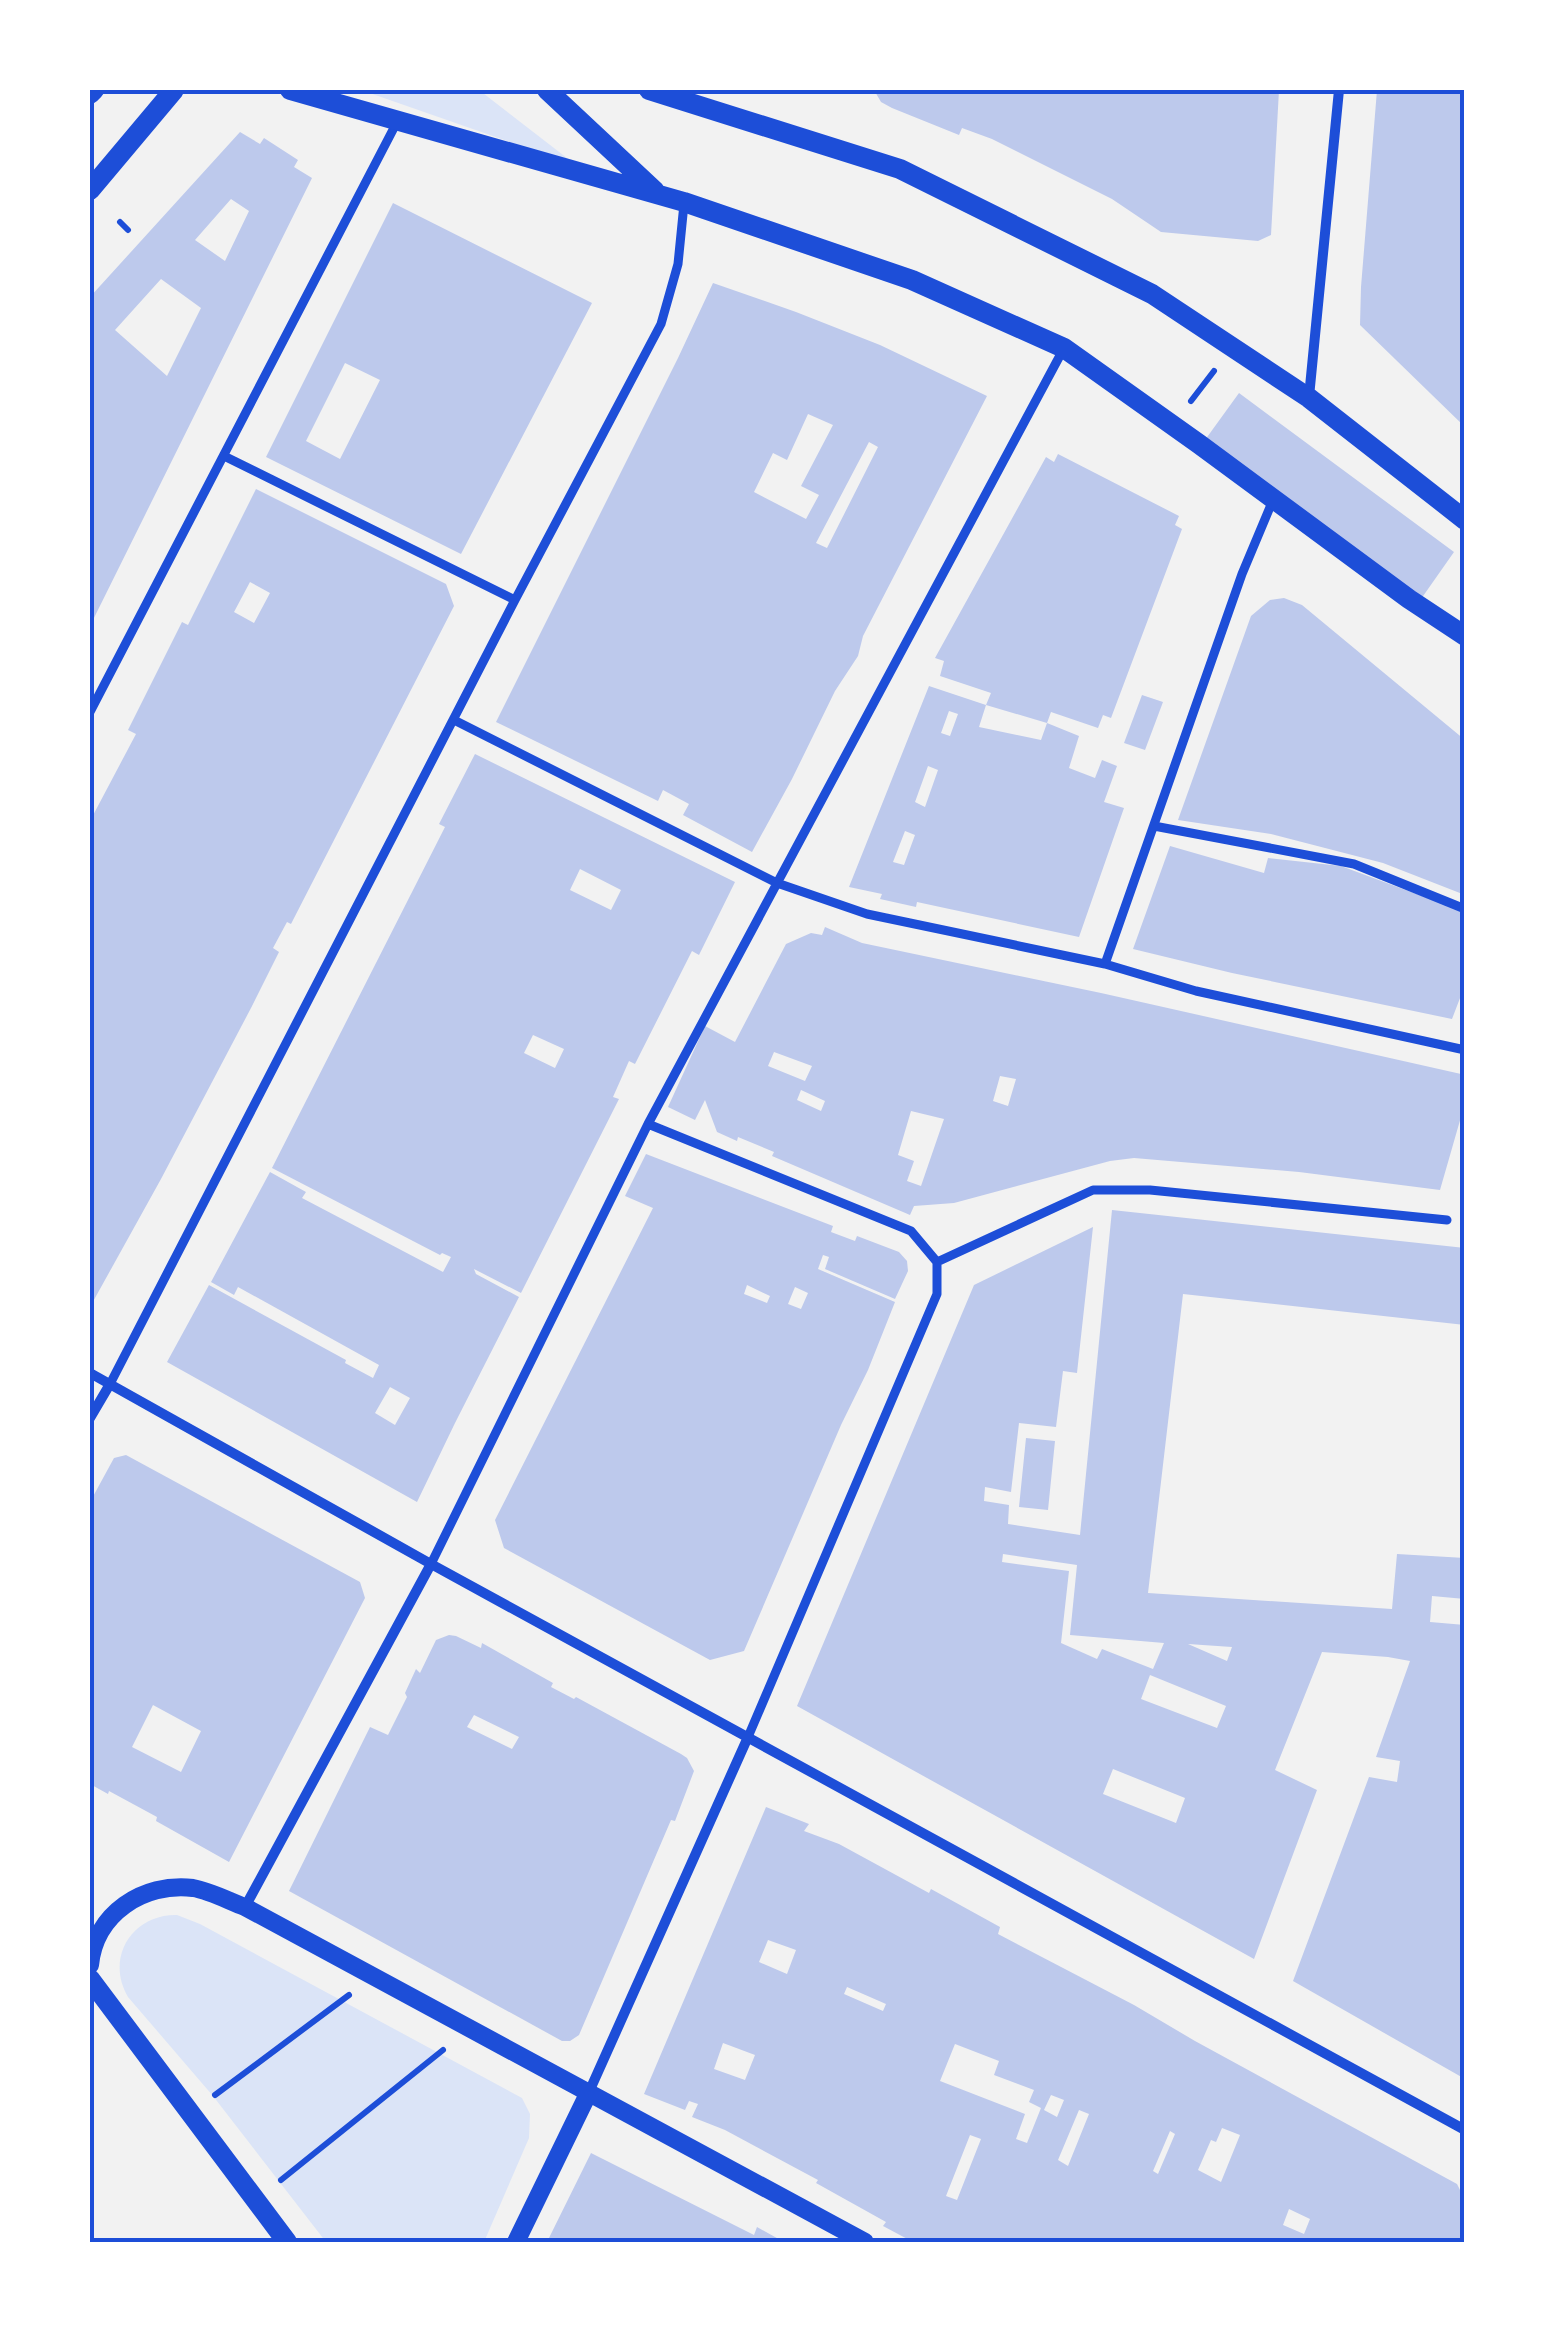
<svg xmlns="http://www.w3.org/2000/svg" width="1555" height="2332" font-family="Barlow,sans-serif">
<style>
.green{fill:#dbe4f7}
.building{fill:#bdc9ec;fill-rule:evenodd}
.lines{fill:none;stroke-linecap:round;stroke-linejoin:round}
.path{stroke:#1d4ed8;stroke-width:6}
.pedestrian{stroke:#1d4ed8;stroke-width:9}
.minor{stroke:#1d4ed8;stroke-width:10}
.tertiary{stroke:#1d4ed8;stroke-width:18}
.secondary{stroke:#1d4ed8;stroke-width:20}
.neatline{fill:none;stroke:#1d4ed8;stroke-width:4}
</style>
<rect width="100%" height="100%" fill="#f2f2f2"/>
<path class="green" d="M 361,90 L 479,90 L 576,165 Z
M 177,1915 L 200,1924 L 522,2098 L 530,2114 L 529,2138 L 484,2242 L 326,2242 L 213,2096 L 128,1997 C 105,1958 132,1914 177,1915 Z"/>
<path class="building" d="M 874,90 L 1279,90 L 1271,235 L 1258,241 L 1161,232 L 1112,199 L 992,139 L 962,128 L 959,135 L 892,108 L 881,102 Z
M 1377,90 L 1465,90 L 1465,427 L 1360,325 L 1361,287 Z
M 240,132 L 260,144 L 264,138 L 298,160 L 294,167 L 312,178 L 90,626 L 90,297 ZM 231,199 L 249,211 L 225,261 L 195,240 ZM 161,279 L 201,308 L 167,376 L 115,330 Z
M 393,203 L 592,303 L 461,554 L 266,457 ZM 345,363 L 380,380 L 340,459 L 306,441 Z
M 713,283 L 796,312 L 880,345 L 987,396 L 863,636 L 858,656 L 835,691 L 792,779 L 752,852 L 683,815 L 689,804 L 663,790 L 658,801 L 496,722 L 678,358 ZM 808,414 L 833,425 L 801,486 L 819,495 L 806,519 L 754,492 L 773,453 L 787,460 ZM 869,442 L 878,447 L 827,548 L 816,543 Z
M 1239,393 L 1454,552 L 1421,599 L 1205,440 Z
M 1058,454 L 1179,516 L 1175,525 L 1182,529 L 1111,718 L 1103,715 L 1098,728 L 1051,712 L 1047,723 L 986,705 L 991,693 L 940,676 L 944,661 L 935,658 L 1046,457 L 1054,462 Z
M 256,489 L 446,584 L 454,606 L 291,924 L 287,922 L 273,948 L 279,952 L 251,1008 L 161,1179 L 90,1307 L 90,821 L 136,734 L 128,730 L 182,622 L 188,625 ZM 250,582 L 270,593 L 254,623 L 234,612 Z
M 1284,598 L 1302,605 L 1465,740 L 1465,895 L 1383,863 L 1271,834 L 1178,820 L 1251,616 L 1270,600 Z
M 929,686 L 986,705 L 979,727 L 1041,740 L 1047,723 L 1079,736 L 1069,768 L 1095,778 L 1102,760 L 1117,766 L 1104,802 L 1124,808 L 1079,937 L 917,902 L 916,907 L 880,899 L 882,894 L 849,887 ZM 949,711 L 958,714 L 950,736 L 941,733 ZM 928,766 L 938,770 L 925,807 L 915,802 ZM 905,831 L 915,835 L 904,865 L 893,862 Z
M 1142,695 L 1163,702 L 1145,750 L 1124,743 Z
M 475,754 L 735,882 L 699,955 L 692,951 L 635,1064 L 629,1061 L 613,1097 L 619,1099 L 521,1293 L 474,1269 L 476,1274 L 519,1297 L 455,1423 L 417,1502 L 167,1362 L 209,1285 L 346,1360 L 345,1363 L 373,1378 L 379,1365 L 238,1287 L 234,1295 L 211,1282 L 270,1172 L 306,1192 L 302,1198 L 443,1272 L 451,1257 L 442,1253 L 440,1255 L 272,1168 L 445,827 L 439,824 ZM 580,869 L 621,890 L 611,910 L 570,890 ZM 533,1035 L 564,1049 L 555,1068 L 524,1053 ZM 390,1387 L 410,1398 L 395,1425 L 375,1413 Z
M 1170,846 L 1264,873 L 1268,858 L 1341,866 L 1465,912 L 1465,985 L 1452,1019 L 1232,973 L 1133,949 Z
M 825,927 L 862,943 L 1101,993 L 1461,1074 L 1465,1082 L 1465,1103 L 1440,1190 L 1299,1172 L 1134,1158 L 1110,1161 L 954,1203 L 914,1206 L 910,1215 L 772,1156 L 774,1152 L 738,1137 L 737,1141 L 717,1132 L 705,1100 L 695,1120 L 668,1107 L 705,1026 L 735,1042 L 786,944 L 811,933 L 822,935 ZM 774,1052 L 812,1066 L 805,1081 L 768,1066 ZM 1000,1076 L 1016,1079 L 1008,1106 L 993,1101 ZM 801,1090 L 825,1101 L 821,1111 L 797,1100 ZM 911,1111 L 944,1119 L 921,1186 L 907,1181 L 914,1161 L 898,1155 Z
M 646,1154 L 833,1226 L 831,1232 L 855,1241 L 857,1236 L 899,1252 L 907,1261 L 908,1271 L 895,1299 L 825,1269 L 829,1257 L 823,1255 L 818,1269 L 895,1302 L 868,1370 L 841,1425 L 744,1651 L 710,1660 L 504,1548 L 495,1520 L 653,1208 L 625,1196 ZM 747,1285 L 770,1296 L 767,1303 L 744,1294 ZM 795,1287 L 808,1293 L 801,1309 L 788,1304 Z
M 1112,1210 L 1465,1248 L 1465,1325 L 1183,1294 L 1148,1593 L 1392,1609 L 1397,1554 L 1465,1558 L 1465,1599 L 1432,1596 L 1430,1622 L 1465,1625 L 1465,2079 L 1293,1981 L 1369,1777 L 1397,1782 L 1400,1761 L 1376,1757 L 1410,1661 L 1388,1657 L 1322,1652 L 1275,1770 L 1317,1790 L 1254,1959 L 797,1706 L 974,1285 L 1093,1227 L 1077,1373 L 1063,1371 L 1056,1427 L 1019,1423 L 1011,1492 L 985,1487 L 984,1501 L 1009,1505 L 1008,1524 L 1080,1535 ZM 1003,1554 L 1077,1565 L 1070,1635 L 1164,1643 L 1153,1669 L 1102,1649 L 1097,1659 L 1061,1643 L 1069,1571 L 1002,1562 ZM 1188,1644 L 1232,1647 L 1227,1661 ZM 1150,1675 L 1226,1706 L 1217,1728 L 1141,1699 ZM 1113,1769 L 1185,1798 L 1176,1823 L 1103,1794 Z
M 1026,1438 L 1055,1441 L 1048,1510 L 1019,1507 Z
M 126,1455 L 360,1582 L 365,1598 L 229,1862 L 156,1821 L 157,1817 L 109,1791 L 108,1794 L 90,1784 L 90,1502 L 114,1458 ZM 153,1705 L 201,1731 L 181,1772 L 132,1747 Z
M 449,1635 L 456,1636 L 481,1648 L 482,1643 L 553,1683 L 551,1687 L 574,1699 L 576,1697 L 681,1754 L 687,1758 L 694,1771 L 675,1821 L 671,1820 L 579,2035 L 570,2041 L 562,2041 L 289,1891 L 370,1727 L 388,1735 L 407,1697 L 405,1693 L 416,1669 L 420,1673 L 436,1640 ZM 474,1715 L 519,1737 L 512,1749 L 467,1727 Z
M 766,1807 L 809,1824 L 804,1831 L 839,1844 L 929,1893 L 931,1889 L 1000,1927 L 998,1934 L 1134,2005 L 1195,2041 L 1457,2184 L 1465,2200 L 1465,2242 L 913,2242 L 883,2226 L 886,2222 L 816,2183 L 818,2180 L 725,2130 L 692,2117 L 698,2104 L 689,2101 L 685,2110 L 644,2094 ZM 768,1940 L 796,1950 L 787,1974 L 759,1962 ZM 847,1987 L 886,2004 L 883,2011 L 844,1994 ZM 723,2043 L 755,2055 L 745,2080 L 714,2069 ZM 955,2044 L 999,2061 L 994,2075 L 1034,2090 L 1029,2102 L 1041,2108 L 1027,2143 L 1016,2139 L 1025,2114 L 940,2081 ZM 1051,2095 L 1064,2100 L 1057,2117 L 1044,2110 ZM 1079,2110 L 1089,2114 L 1068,2166 L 1058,2160 ZM 1222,2128 L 1240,2135 L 1221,2182 L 1198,2170 L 1211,2140 L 1216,2142 ZM 1170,2131 L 1175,2134 L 1158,2174 L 1153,2171 ZM 970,2135 L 981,2139 L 957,2200 L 946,2196 ZM 1289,2209 L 1310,2219 L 1304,2234 L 1283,2225 Z
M 591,2153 L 754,2235 L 757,2227 L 784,2242 L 547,2242 Z"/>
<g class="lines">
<path class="path" d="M 120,222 L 128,230
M 1191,401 L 1214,371
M 215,2095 L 349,1995
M 281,2180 L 443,2050"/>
<path class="pedestrian" d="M 224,456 L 515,600
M 90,712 L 397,122
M 454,720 L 777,883 L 867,914 L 1105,964 L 1196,991 L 1465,1050
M 1154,826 L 1354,864 L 1465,909
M 1105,964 L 1242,574 L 1273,500
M 648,1124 L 911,1231 L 937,1262 L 1093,1190 L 1150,1190 L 1447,1220
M 110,1384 L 515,600 L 661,324 L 678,264 L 684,204
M 431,1564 L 648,1124 L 1064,348
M 748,1737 L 937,1294 L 937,1262"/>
<path class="minor" d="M 1309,397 L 1339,90
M 90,1373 L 431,1564 L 1465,2130
M 90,1418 L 110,1384
M 245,1907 L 431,1564
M 589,2092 L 748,1737"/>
<path class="tertiary" d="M 90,1965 C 95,1914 143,1882 193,1888 C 210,1891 229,1901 245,1907 L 865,2242
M 516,2242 L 589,2092"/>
<path class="secondary" d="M 290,90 L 684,202 L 912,280 L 1064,348 L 1199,444 L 1409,599 L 1465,636
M 547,90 L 655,191
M 649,90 L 900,169 L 1152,294 L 1309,398 L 1465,520
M 90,94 L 94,90
M 90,190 L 174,90
M 90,1979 L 287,2242"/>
</g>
<rect width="1555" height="2332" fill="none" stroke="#ffffff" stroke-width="185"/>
<rect x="92" y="92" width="1370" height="2148" class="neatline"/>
</svg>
